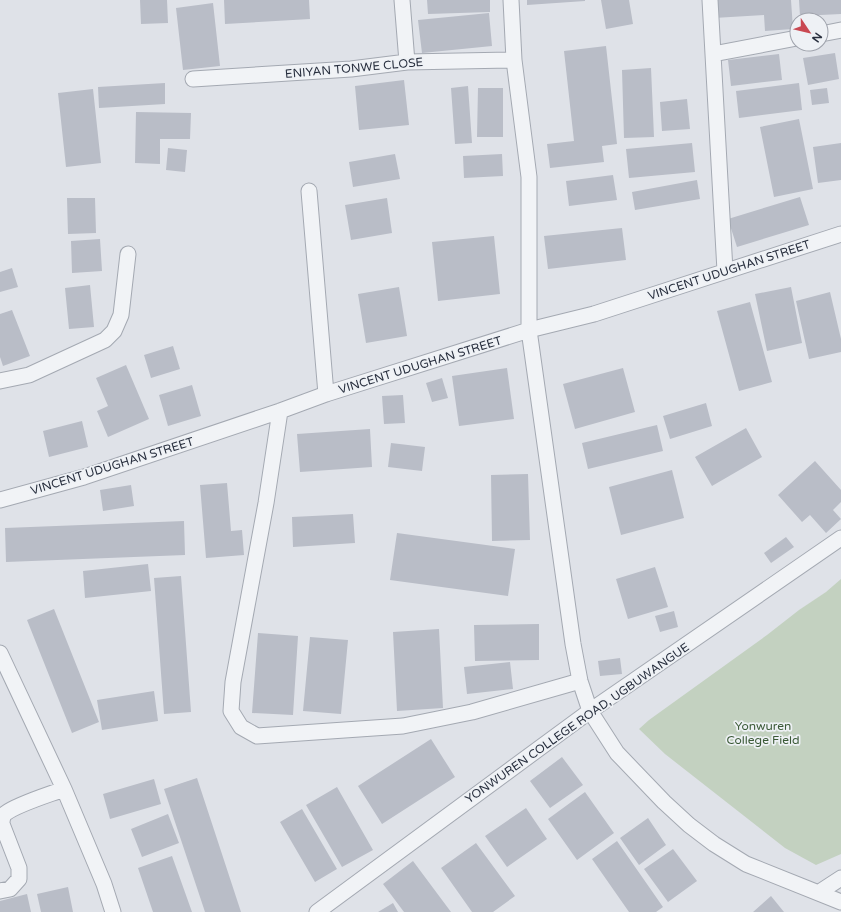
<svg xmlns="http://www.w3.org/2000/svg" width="841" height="912" font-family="'Varela Round',sans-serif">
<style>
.green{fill:#c3d1c0}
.building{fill:#b9bdc7}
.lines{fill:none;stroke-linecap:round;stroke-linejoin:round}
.street-casing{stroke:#a4a9b2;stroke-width:17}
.street{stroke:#f1f3f6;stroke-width:15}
.labels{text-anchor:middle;stroke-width:3.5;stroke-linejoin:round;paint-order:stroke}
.street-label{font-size:12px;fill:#282f3e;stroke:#eef1f5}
.park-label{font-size:12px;fill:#3a5936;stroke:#eef1f5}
</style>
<rect width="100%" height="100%" fill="#dfe2e8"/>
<path class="green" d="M 841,579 L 841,854 L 816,865 L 785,848 L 665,754 L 639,729 L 649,720 L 767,635 L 799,610 L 826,592 Z"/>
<path class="building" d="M 140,0 L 167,0 L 168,23 L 141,24 Z
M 224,0 L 309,0 L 310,19 L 225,24 Z
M 427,0 L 490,0 L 490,12 L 428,14 Z
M 527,0 L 585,0 L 585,1 L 527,5 Z
M 601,0 L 629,0 L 633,24 L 606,29 Z
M 713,0 L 791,0 L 793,29 L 765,31 L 764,15 L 714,18 Z
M 799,0 L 841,0 L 841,14 L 800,16 Z
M 213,3 L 220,66 L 183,70 L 176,8 Z
M 489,13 L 492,46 L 422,53 L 418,20 Z
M 606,46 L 617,144 L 602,146 L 604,162 L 550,168 L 547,144 L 574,141 L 564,51 Z
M 835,53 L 839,79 L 808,85 L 803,58 Z
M 779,54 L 782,80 L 731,86 L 728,60 Z
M 651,68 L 654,137 L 624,138 L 622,70 Z
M 404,80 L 409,125 L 359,130 L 355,86 Z
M 165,83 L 165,104 L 99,108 L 98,87 Z
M 799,83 L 802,110 L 739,118 L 736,91 Z
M 468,86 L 472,143 L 455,144 L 451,88 Z
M 478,88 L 503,88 L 503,137 L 477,137 Z
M 827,88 L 829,103 L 812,105 L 810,90 Z
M 93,89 L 101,163 L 66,167 L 58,93 Z
M 687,99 L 690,129 L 662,131 L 660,102 Z
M 136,112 L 191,113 L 190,139 L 160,139 L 160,164 L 135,163 Z
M 799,119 L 813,189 L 774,197 L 760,127 Z
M 692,143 L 695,172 L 629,178 L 626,149 Z
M 841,143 L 841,180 L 818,183 L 813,147 Z
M 168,148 L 187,150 L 185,172 L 166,170 Z
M 395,154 L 400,179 L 353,187 L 349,162 Z
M 502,154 L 503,176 L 464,178 L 463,156 Z
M 613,175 L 617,200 L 569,206 L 566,181 Z
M 697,180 L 700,199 L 635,210 L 632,192 Z
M 800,197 L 809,225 L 737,247 L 728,219 Z
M 67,198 L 95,198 L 96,233 L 68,234 Z
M 387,198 L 392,233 L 351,240 L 345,205 Z
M 622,228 L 626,260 L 548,269 L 544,236 Z
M 494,236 L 500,294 L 438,301 L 432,242 Z
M 100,239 L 102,271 L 72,273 L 71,241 Z
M 12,268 L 18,287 L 0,292 L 0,272 Z
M 90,285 L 94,327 L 69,329 L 65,288 Z
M 399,287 L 407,336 L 366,343 L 358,294 Z
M 791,287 L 802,343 L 767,351 L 755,294 Z
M 830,292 L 841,339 L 841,352 L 809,359 L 796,301 Z
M 750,302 L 772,382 L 739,391 L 717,311 Z
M 12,310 L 30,356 L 3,366 L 0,357 L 0,314 Z
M 173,346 L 180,369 L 151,378 L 144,355 Z
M 126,365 L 149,419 L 108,437 L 97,411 L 108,406 L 96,378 Z
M 507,368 L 514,419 L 459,426 L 452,376 Z
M 623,368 L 635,412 L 575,429 L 563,384 Z
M 442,378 L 448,398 L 432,402 L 426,383 Z
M 192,385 L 201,416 L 168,426 L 159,395 Z
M 403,395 L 405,423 L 384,424 L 382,396 Z
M 706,403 L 712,426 L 670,439 L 663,416 Z
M 82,421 L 88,447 L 49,457 L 43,431 Z
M 657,425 L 663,451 L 588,469 L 582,443 Z
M 746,428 L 762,457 L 712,486 L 695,457 Z
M 370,429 L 372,467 L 300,472 L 297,434 Z
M 391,443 L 425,447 L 422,471 L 388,467 Z
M 815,461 L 841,490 L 841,502 L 833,510 L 841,519 L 826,533 L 810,515 L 802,522 L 778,495 Z
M 672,470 L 684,518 L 621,535 L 609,487 Z
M 528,474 L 530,540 L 492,541 L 491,475 Z
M 227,483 L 231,531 L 242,530 L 244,555 L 206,558 L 200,485 Z
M 131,485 L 134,506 L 103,511 L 100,490 Z
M 353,514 L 355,543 L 293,547 L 292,517 Z
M 184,521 L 185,555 L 6,562 L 5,528 Z
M 397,533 L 515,549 L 508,596 L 390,580 Z
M 786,537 L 794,547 L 771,563 L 764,553 Z
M 148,564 L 151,591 L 85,598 L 83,571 Z
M 655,567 L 668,607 L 628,619 L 616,579 Z
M 181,576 L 191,712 L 164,714 L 154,578 Z
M 54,609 L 99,722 L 72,733 L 27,620 Z
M 674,611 L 678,627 L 660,632 L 655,616 Z
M 539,624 L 539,660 L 475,661 L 474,625 Z
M 439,629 L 443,708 L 397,711 L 393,632 Z
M 258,633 L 298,636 L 293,715 L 252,713 Z
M 310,637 L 348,640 L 341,714 L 303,711 Z
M 620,658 L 622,674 L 600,676 L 598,661 Z
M 510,662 L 513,689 L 467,694 L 464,667 Z
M 154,691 L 158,721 L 102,730 L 97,700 Z
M 431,739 L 455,777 L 382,824 L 358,786 Z
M 562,757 L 583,785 L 550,808 L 530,781 Z
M 197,778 L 241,912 L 205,912 L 164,789 Z
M 154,779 L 161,804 L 110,819 L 103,794 Z
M 337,787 L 373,850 L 342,867 L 306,805 Z
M 585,792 L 614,833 L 577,860 L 548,819 Z
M 526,808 L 547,839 L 507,867 L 485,836 Z
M 302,809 L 337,869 L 315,882 L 280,822 Z
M 168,814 L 179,843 L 142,857 L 131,829 Z
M 648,818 L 666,845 L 639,865 L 620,838 Z
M 617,841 L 663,907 L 656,912 L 629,912 L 592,859 Z
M 476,843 L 515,896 L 493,912 L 472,912 L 441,868 Z
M 673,849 L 697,881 L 668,902 L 644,869 Z
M 172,856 L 192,912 L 153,912 L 138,868 Z
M 413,861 L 451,912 L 404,912 L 383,884 Z
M 68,887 L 73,912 L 41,912 L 37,894 Z
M 27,894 L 31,912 L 0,912 L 0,901 Z
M 771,896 L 784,912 L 753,912 Z
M 393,903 L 398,912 L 378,912 Z"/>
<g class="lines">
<g class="street-casing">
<path id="street" d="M 402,0 L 407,62
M 511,0 L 514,60 L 529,177 L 529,330 L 573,644 L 580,681 L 590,711 L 617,753 L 664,802 L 689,825 L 714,844 L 746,864 L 841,902
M 710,0 L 725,271
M 821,34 L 841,30
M 713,54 L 797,38
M 193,79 L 351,69 L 407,62 L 514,60
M 309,191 L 326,394
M 0,381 L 29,375 L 105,340 L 114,331 L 121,315 L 128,254
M 280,411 L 266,503 L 233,682 L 231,711 L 241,727 L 257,736 L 403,726 L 472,712 L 580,681
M 0,500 L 84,477 L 280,411 L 326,394 L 529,330 L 594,314 L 841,234
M 0,653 L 64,789 L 104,884 L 113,912
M 0,891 L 10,889 L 19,879 L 19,868 L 2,824 C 2,820 2,816 6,813 C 18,804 48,795 64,789
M 818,893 L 841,878
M 317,912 L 590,711 L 841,538"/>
</g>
<use href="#street" class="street"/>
</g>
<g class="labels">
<g class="street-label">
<text transform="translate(354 68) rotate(-5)" y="4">ENIYAN TONWE CLOSE</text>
<text transform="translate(729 270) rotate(-18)" y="4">VINCENT UDUGHAN STREET</text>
<text transform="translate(420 365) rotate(-17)" y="4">VINCENT UDUGHAN STREET</text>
<text transform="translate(112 466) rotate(-17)" y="4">VINCENT UDUGHAN STREET</text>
<text transform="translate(577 723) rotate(-35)" y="4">YONWUREN COLLEGE ROAD, UGBUWANGUE</text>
</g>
<g class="park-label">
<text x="763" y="730">Yonwuren<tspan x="763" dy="14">College Field</tspan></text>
</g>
</g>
<g transform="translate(809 32) rotate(125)"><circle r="19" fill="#eef1f5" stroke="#9fa3ac"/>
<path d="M0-3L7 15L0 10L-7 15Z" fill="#c94852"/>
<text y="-6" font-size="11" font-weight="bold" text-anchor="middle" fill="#282f3e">N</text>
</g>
</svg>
